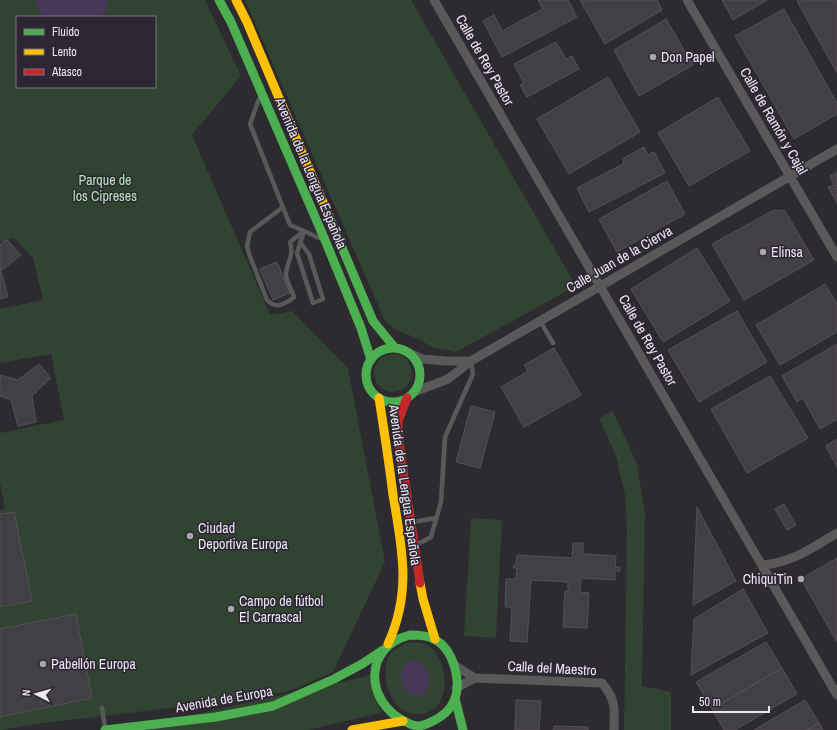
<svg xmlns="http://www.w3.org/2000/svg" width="837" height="730" font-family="'Archivo Narrow',sans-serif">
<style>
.green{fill:#304431;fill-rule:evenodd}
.water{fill:#483857}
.building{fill:#423f45;stroke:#545157}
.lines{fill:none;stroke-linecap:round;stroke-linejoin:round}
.lane{stroke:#585a59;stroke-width:4.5}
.street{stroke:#585a59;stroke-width:9}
.fast{stroke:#4caf50;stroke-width:9}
.slow{stroke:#ffc107;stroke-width:9}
.jam{stroke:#c62828;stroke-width:9}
.poi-dot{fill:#a9a6ad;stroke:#2d2634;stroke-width:1.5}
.labels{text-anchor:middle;stroke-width:3;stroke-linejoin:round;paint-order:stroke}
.poi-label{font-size:14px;fill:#ece8f1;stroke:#2d2634;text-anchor:start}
.street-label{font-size:14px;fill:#ece8f1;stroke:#2d2634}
.park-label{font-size:14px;fill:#b3e9b5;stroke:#2d2634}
</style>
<rect width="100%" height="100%" fill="#2d2a30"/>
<path class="green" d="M 0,0 L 205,0 L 241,76 L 192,135 L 270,315 L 292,311 L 348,368 L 385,562 L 333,672 L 302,686 L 288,691 L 257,698 L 35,724 L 0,730 L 0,510 L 5,508 L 0,483 L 0,433 L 64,420 L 51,354 L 0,363 L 0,309 L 43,300 L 33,258 L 14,238 L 0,242 ZM 17,17 L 155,17 L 155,87 L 17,87 Z
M 245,0 L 411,0 L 576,286 L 456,352 L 431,347 L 421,340 L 394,329 L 385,321 Z
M374 373a19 19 0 1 1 38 0a19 19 0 1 1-38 0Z
M 613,411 L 637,464 L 645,513 L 642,686 L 671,692 L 671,730 L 624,730 L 627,530 L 625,495 L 616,456 L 599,418 Z
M 471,518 L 502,520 L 496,638 L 464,636 Z
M 406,643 C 411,643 417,642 422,643 C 451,651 456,717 415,714 C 406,713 398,708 393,700 C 385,686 381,664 393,651 C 397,648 402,646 406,643 Z
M 372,675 L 381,713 L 307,730 L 125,730 Z"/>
<path class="water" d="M 36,0 L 108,0 L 108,1 L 105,13 L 102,17 L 42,17 L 36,3 Z
M 410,660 C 430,660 434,683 423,696 L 415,697 C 412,695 409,694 407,691 C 397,682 400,667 410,660 Z"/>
<path class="building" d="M 538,0 L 568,0 L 577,17 L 502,57 L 483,21 L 494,15 L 502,31 L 543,9 Z
M 580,0 L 657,0 L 662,10 L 605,44 Z
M 722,0 L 767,0 L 733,20 Z
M 799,0 L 837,0 L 837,73 L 797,1 Z
M 784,9 L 837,103 L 837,114 L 794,139 L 735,36 Z
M 666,19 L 693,65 L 639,96 L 614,50 Z
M 556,42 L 566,59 L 572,56 L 579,69 L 527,97 L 520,85 L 524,83 L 514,64 Z
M 608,77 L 640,132 L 569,174 L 537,119 Z
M 718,97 L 750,151 L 689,186 L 658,133 Z
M 644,147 L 647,155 L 654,152 L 665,173 L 589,212 L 577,188 L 623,164 L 624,158 Z
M 837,172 L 837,203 L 828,187 L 834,185 L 830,176 Z
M 667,181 L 685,214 L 617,252 L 599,219 Z
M 774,210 L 785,211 L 814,260 L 744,300 L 712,244 Z
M 6,239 L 21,255 L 1,271 L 8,297 L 0,299 L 0,245 Z
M 697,248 L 730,301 L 663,342 L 631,289 Z
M 277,262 L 290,293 L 273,300 L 260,269 Z
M 825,284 L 837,304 L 837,332 L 780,365 L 756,325 Z
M 737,311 L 767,362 L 699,402 L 668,350 Z
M 837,344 L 837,419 L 820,429 L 803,398 L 797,402 L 782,376 Z
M 554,348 L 581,395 L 524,427 L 501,387 L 528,371 L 524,365 Z
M 39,364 L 51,378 L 32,396 L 36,422 L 18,426 L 11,400 L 0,396 L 0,375 L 18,380 Z
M 770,376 L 808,438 L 747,473 L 711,409 Z
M 471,406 L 495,412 L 480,468 L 456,462 Z
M 837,439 L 837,467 L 826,446 Z
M 784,504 L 796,525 L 787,530 L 775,509 Z
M 697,507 L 736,581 L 693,605 Z
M 14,512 L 32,601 L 0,607 L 0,514 Z
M 573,543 L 583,543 L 583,554 L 616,556 L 615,567 L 620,567 L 620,571 L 615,571 L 615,580 L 581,578 L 580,592 L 589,593 L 587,628 L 563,627 L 565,591 L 568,592 L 568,582 L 531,580 L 527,642 L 510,641 L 512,607 L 505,607 L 506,579 L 516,579 L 517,568 L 513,568 L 514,565 L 516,565 L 517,555 L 572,558 Z
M 837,558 L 837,642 L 801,579 Z
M 743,589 L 768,633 L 691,675 L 694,619 Z
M 76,614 L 92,698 L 0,717 L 0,629 Z
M 766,642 L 782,668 L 712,709 L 696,682 Z
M 782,668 L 797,694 L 735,730 L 724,730 L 712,709 Z
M 516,700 L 541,701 L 539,730 L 515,730 Z
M 805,700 L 819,723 L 807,730 L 754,730 Z
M 819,723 L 823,730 L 807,730 Z
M 554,726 L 588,727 L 588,730 L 553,730 Z"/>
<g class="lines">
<path class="lane" d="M 259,99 L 250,124 L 290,225 L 304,231 L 297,253 L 313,303 L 323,299 L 309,254 L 300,242
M 283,207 L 250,232 L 247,246 L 249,254 L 267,300 C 269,302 272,305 276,305 C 281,306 290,301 294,297 C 292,289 285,280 286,273 C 288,259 294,257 290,242 L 304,231 L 319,238
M 540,321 L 553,343
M 414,522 L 436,518
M 418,544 L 431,537 L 441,502 L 445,437 L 473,374 L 471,361
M 102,708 L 105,728"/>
<path class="street" d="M 434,0 L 837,695
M 687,0 L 837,257
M 405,351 L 423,359 L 446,361 L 471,361
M 414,392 L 448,379 L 471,361 L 540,321 L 837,149
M 762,565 C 792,563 812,548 837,533
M 454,665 L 475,678
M 456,688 L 475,678 L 602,683 C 617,701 614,709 614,730"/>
<path class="fast" d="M 219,0 L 231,22 L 325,240 L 361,328 L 371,360
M 330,219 L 373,321 L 395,348
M366 375a27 27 0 1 1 54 0a27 27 0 1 1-54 0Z
M 410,635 C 418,635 427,635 434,639 C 454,649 463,684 453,703 C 449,711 441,717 433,721 C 429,723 423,726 418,726 C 414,726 408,723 404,721 C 365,701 363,647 410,635 Z
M 455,698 L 463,730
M 105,730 L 216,717 L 273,706 L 334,679 L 362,664 L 383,650"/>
<path class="slow" d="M 236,0 L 247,22 L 330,219
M 379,398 C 384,430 389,462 393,495 C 402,548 412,592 388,644
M 420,583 L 423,599 L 435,639
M 352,730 L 403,721"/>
<path class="jam" d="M 407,398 L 398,421 L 398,436 L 420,583"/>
</g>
<g class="poi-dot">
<circle cx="653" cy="57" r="4"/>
<circle cx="763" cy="252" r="4"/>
<circle cx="190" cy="536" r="4"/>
<circle cx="801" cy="579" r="4"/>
<circle cx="231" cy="609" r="4"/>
<circle cx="43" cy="664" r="4"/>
</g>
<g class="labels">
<g class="poi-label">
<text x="661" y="62">Don Papel</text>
<text x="771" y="257">Elinsa</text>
<text x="198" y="533">Ciudad<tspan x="198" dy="16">Deportiva Europa</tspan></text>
<text x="793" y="584" text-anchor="end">ChiquiTin</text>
<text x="239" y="606">Campo de fútbol<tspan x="239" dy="16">El Carrascal</tspan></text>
<text x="51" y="669">Pabellón Europa</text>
</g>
<g class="street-label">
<text transform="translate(485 60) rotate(60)" y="5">Calle de Rey Pastor</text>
<text transform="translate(774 121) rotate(60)" y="5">Calle de Ramón y Cajal</text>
<text transform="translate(311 173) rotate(67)" y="5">Avenida de la Lengua Española</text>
<text transform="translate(619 259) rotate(-30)" y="5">Calle Juan de la Cierva</text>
<text transform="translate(648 340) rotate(60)" y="5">Calle de Rey Pastor</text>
<text transform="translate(405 485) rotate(82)" y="5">Avenida de la Lengua Española</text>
<text transform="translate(552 668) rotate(3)" y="5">Calle del Maestro</text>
<text transform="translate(224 699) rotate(-10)" y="5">Avenida de Europa</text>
</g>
<g class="park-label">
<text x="105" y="185">Parque de<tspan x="105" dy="16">los Cipreses</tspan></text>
</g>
</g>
<rect x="16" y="16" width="140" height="72" fill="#2d2634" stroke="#797480"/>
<rect x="24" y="29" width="20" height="6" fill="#4caf50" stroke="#797480"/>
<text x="52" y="36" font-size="12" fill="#ece8f1">Fluido</text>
<rect x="24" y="49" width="20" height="6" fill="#ffc107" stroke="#797480"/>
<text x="52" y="56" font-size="12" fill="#ece8f1">Lento</text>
<rect x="24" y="69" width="20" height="6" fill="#c62828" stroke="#797480"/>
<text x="52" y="76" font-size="12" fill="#ece8f1">Atasco</text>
<g transform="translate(36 694) rotate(276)" stroke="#2d2634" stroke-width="3" paint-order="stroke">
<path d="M0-3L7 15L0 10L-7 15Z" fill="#ece8f1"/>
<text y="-6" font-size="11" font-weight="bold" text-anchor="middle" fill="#ece8f1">N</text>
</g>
<path d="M693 706v6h76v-6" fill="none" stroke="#ece8f1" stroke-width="2"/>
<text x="699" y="706" font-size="12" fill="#ece8f1" stroke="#2d2634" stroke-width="3" paint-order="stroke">50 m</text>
</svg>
